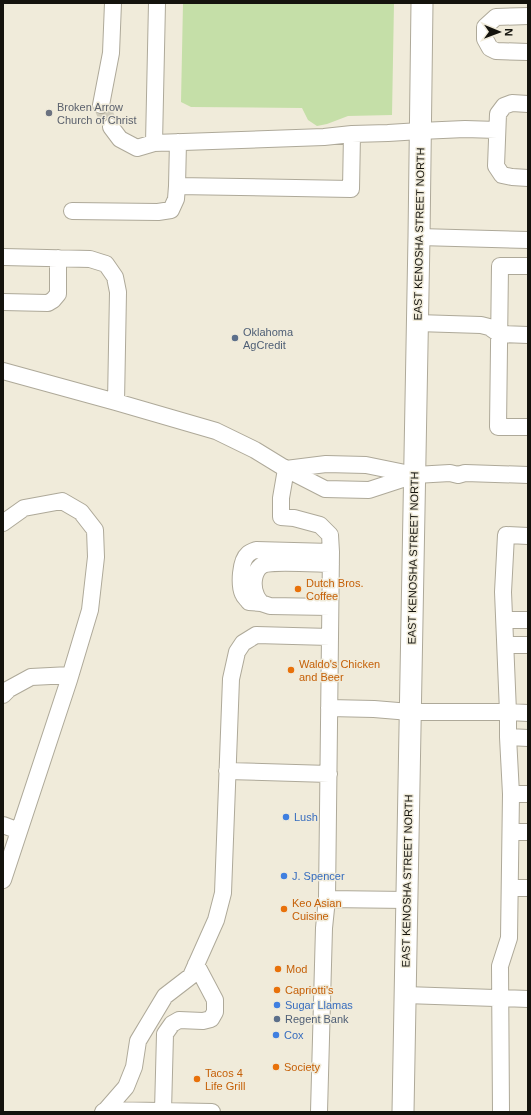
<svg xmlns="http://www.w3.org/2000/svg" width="531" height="1115" font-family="Arial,sans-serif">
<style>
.green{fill:#c5dfa8}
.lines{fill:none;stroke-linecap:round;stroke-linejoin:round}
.minor-tunnel{stroke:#cfcbbb;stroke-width:16;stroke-dasharray:16 8;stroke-linecap:butt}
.minor-casing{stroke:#aea999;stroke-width:18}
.major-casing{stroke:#aea999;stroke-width:23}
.minor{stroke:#fff;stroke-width:16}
.major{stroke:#fff;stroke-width:21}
.worship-dot{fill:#6b7280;stroke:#f0ebda;stroke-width:1.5}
.service-dot{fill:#5c6f8a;stroke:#f0ebda;stroke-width:1.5}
.food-dot{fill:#e8710a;stroke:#f0ebda;stroke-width:1.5}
.shop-dot{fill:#3f7fe0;stroke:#f0ebda;stroke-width:1.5}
.labels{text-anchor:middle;stroke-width:3;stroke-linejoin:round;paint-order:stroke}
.worship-label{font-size:11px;fill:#5b616d;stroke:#f0ebda;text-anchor:start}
.street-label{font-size:11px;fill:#14130d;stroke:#f0ebda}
.service-label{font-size:11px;fill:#4e5e75;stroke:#f0ebda;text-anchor:start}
.food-label{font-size:11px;fill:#c56008;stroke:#f0ebda;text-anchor:start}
.shop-label{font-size:11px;fill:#366cbe;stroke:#f0ebda;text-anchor:start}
</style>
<rect width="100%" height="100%" fill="#f0ebda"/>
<path class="green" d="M 183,3 L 394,3 L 392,115 L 348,116 L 327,124 L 317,126 L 308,120 L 302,108 L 191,107 L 181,102 Z"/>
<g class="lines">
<path class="minor-tunnel" d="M 101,105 L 111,127"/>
<g class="minor-casing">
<path id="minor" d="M 157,3 L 154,143 L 324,137 L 352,134 L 388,133 L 420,131 L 465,129 L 497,130
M 528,16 L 496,17 L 485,27 L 485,39 L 490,48 L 496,51 L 528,52
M 528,104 L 512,103 L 504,106 L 498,114 L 496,166 L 502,175 L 512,177 L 528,178
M 101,105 L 111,53 L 113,3
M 111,127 L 120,139 L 137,148 L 154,143
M 178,142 L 177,186 L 351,189 L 352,134
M 72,211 L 158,212 L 171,210 L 176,199 L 177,186
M 419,237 L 528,240
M 3,257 L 90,259 L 106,264 L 115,277 L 118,292 L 116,402
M 528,266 L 500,266 L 498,427 L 528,427
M 3,302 L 48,303 L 53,300 L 58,294 L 58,258
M 417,323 L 481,325 L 489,327 L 499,334 L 528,335
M 3,371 L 116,402 L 216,431 L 255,450 L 286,469 L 325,489 L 369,490 L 415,475
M 286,469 L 326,464 L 366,465 L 415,475 L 450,473 L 458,475 L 465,473 L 528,475
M 286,469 L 281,498 L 281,517 L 294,518 L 320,525 L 330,535 L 331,552 L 330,637
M 3,523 L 24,508 L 62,501 L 81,512 L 95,530 L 96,557 L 90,610 L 69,680 L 3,880
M 528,536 L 506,535 L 503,592 L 508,712 L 528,713
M 261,603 C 259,600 257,598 256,595 C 252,586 253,572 261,566 C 269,560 319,564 331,564
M 330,607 L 270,606 L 261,603 L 249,602 C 247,599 244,597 243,594 C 239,585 240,561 248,554 C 250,552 253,551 256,550 L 331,552
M 505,620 L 528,620
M 506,645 L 528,645
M 3,695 L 9,689 L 31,677 L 70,675
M 329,708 L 374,709 L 410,712 L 508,712 L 508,737 L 511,794 L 509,938 L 500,966 L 501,1112
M 508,737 L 528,738
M 227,771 L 329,774
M 511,794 L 528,794
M 3,825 L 19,831
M 511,832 L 528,832
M 510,888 L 528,888
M 405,995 L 528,999
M 106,1110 L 212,1112
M 163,1111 L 165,1034 L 172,1024 L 179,1020 L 203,1021 L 211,1019 L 215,1012 L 215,1000 L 196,964
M 103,1112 L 106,1110 L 126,1087 L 134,1067 L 138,1041 L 165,996 L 191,976 L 216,920 L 223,893 L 231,679 L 237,652 L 243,643 L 256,635 L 330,637 L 327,899
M 319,1112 L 324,928 L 327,899 L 407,900"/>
</g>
<g class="major-casing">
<path id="major" d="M 403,1112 L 419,237 L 422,3"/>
</g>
<use href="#minor" class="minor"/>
<use href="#major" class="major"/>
</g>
<circle class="worship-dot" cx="49" cy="113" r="4"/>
<g class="service-dot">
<circle cx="235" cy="338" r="4"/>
<circle cx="277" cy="1019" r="4"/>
</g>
<g class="food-dot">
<circle cx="298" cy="589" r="4"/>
<circle cx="291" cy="670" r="4"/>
<circle cx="284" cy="909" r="4"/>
<circle cx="278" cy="969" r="4"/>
<circle cx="277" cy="990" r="4"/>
<circle cx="276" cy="1067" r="4"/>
<circle cx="197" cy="1079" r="4"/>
</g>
<g class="shop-dot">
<circle cx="286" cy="817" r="4"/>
<circle cx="284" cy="876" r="4"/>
<circle cx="277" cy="1005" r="4"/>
<circle cx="276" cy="1035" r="4"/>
</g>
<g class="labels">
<g class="worship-label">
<text x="57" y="111">Broken Arrow<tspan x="57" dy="13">Church of Christ</tspan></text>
</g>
<g class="street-label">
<text transform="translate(419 234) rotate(-89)" y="4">EAST KENOSHA STREET NORTH</text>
<text transform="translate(413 558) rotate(-89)" y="4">EAST KENOSHA STREET NORTH</text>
<text transform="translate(407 881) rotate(-89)" y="4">EAST KENOSHA STREET NORTH</text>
</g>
<g class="service-label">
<text x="243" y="336">Oklahoma<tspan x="243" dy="13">AgCredit</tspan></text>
<text x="285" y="1023">Regent Bank</text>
</g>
<g class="food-label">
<text x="306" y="587">Dutch Bros.<tspan x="306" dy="13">Coffee</tspan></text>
<text x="299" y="668">Waldo's Chicken<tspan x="299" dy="13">and Beer</tspan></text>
<text x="292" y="907">Keo Asian<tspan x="292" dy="13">Cuisine</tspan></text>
<text x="286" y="973">Mod</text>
<text x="285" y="994">Capriotti's</text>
<text x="284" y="1071">Society</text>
<text x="205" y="1077">Tacos 4<tspan x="205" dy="13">Life Grill</tspan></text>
</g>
<g class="shop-label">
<text x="294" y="821">Lush</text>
<text x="292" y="880">J. Spencer</text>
<text x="285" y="1009">Sugar Llamas</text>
<text x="284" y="1039">Cox</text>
</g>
</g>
<rect width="531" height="1115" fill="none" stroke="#14130d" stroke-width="8"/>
<g transform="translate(499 32) rotate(91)" stroke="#f0ebda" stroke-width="3" paint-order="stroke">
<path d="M0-3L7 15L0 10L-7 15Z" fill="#14130d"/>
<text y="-6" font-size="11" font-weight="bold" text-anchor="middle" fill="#14130d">N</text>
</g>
</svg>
